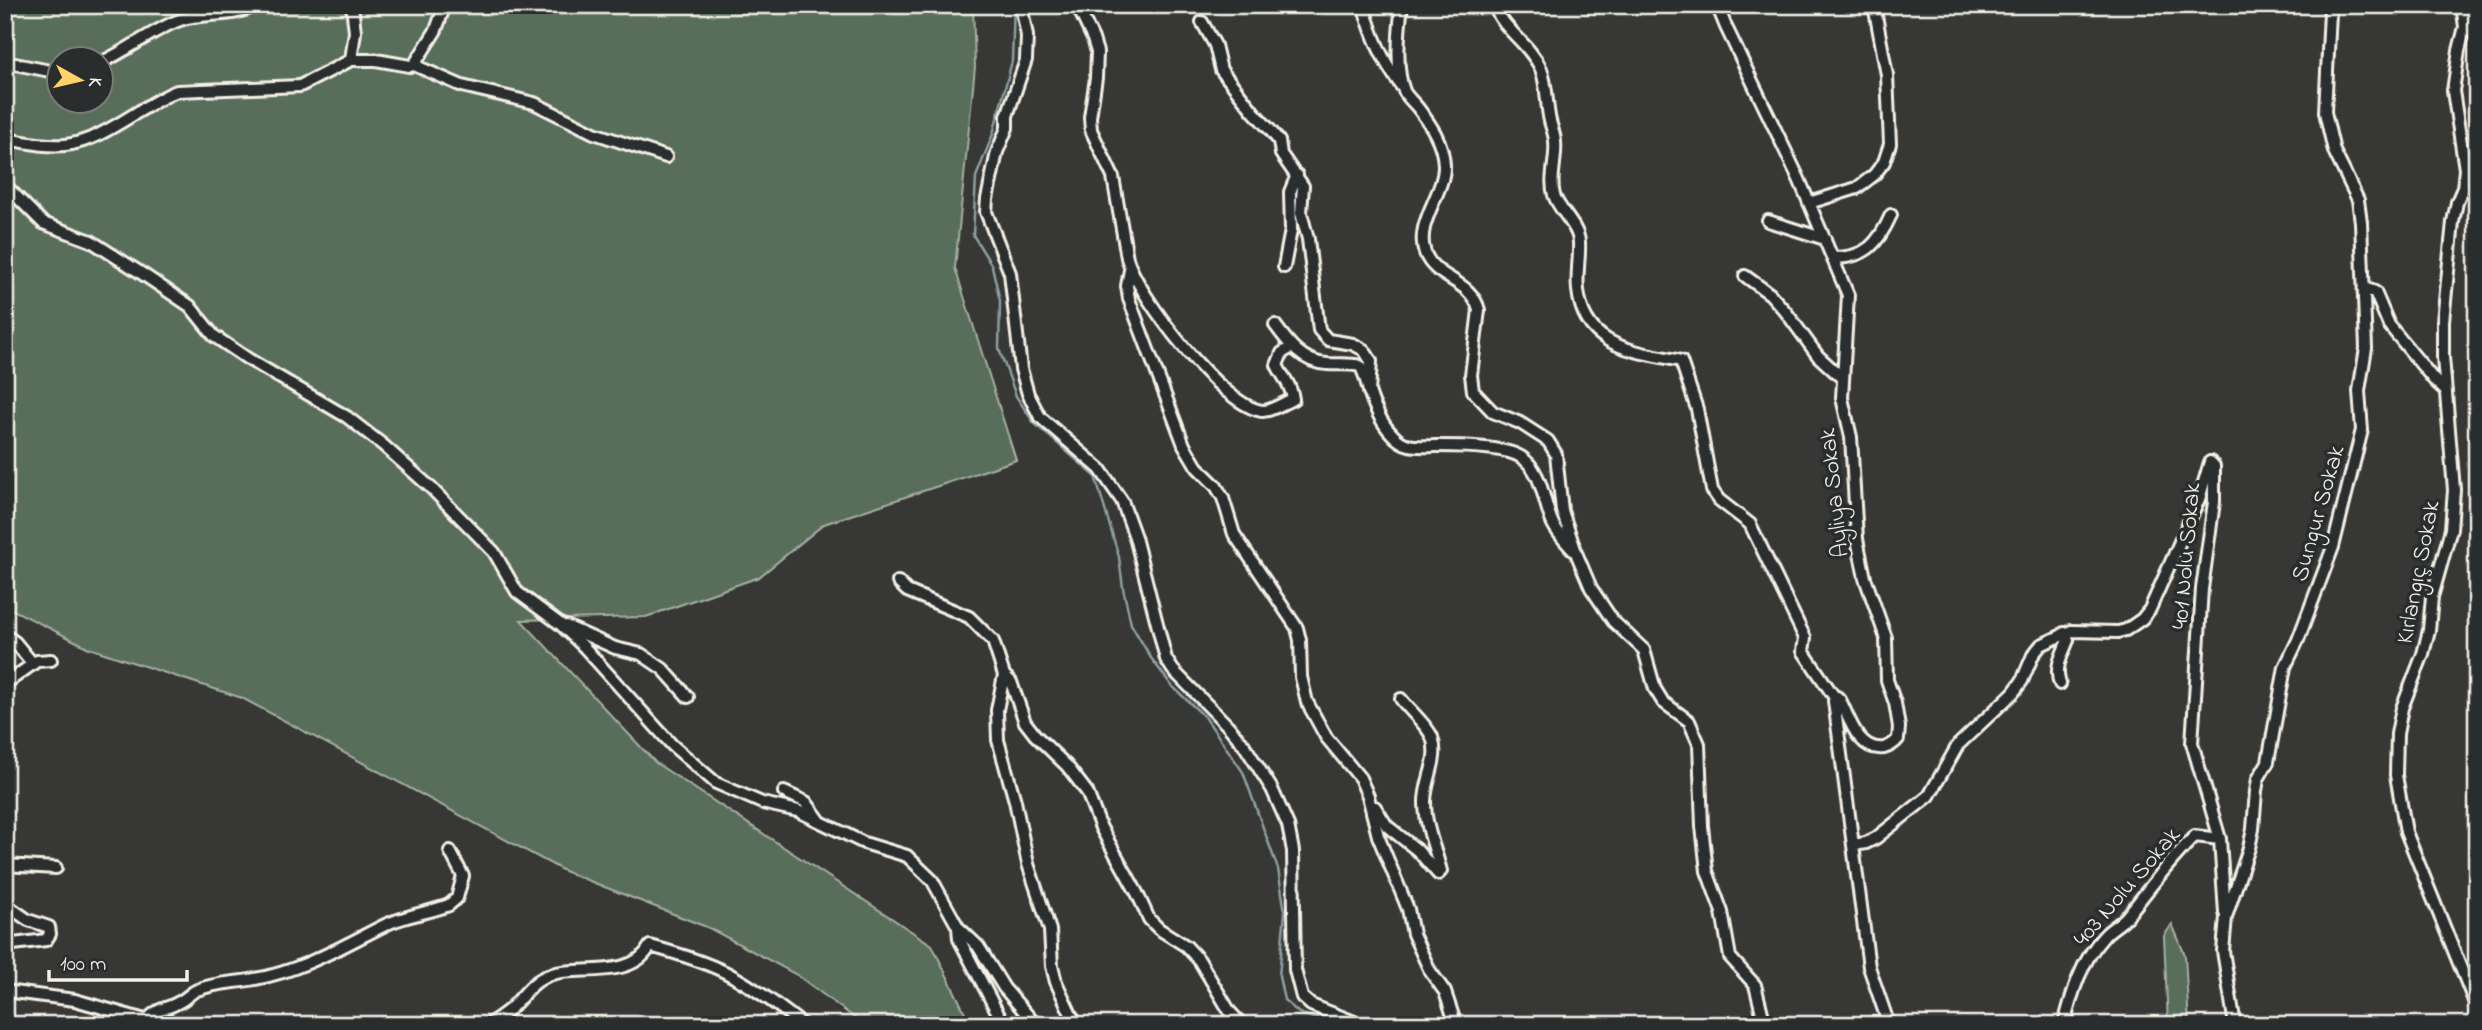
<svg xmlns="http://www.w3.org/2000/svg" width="2482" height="1030" font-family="'Indie Flower',sans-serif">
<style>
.green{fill:#586e5a;stroke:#a6b0a1;stroke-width:2;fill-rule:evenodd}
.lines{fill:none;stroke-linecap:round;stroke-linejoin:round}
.stream{stroke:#8f9f9f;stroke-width:2.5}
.minor-casing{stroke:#f4f1e8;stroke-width:16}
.minor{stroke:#2a2d2e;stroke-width:10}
.labels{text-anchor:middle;stroke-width:7;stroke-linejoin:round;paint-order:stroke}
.street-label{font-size:24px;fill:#f4f1e8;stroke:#2a2d2e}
</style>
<rect width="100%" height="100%" fill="#373736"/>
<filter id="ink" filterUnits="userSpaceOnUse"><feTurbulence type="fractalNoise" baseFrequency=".0143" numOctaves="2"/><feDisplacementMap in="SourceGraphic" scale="14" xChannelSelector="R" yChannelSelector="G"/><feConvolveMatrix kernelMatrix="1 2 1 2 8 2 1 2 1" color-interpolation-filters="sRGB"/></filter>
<g filter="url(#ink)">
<path class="green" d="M 5,5 L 973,5 L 975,67 L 955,268 L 1016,460 L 824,524 L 759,577 L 646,617 L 521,620 L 656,763 L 932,945 L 971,1025 L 864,1025 L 797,975 L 709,928 L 564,871 L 242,698 L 89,648 L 5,606 ZM 60,60 L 102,60 L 102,102 L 60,102 Z
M 2172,924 L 2185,955 L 2189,1025 L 2168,1025 L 2164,936 Z"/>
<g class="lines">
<path class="stream" d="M 1014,5 L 1012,61 L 993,134 L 976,177 L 973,235 L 992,266 L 1000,301 L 999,349 L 1016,396 L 1034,423 L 1095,476 L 1119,557 L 1123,588 L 1131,624 L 1151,658 L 1172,686 L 1205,717 L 1243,772 L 1278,869 L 1285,912 L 1279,976 L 1284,1000 L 1299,1013 L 1335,1025"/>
<g class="minor-casing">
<path id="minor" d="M 1021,5 L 1027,36 L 1026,60 L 1007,116 L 1007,128 L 997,152 L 987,199 L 986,212 L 1010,273 L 1021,369 L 1028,394 L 1040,417 L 1100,469 L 1122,501 L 1135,537 L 1166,659 L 1173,670 L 1228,726 L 1244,745 L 1272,789 L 1288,825 L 1293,851 L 1295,970 L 1302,997 L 1311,1005 L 1362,1025
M 1077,5 L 1093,39 L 1097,52 L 1096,78 L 1090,117 L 1091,130 L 1113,177 L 1127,258 C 1137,295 1224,409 1263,411 C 1272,411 1285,402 1293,399 C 1291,384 1283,378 1277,365 L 1282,353 L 1292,347
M 1363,5 C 1373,38 1382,60 1402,87
M 1402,5 C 1399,28 1395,69 1404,91 C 1407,97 1414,103 1418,108 C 1431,125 1443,142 1444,165 C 1445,193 1414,223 1425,253 C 1435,280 1471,279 1479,310 L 1471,375 L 1473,391 L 1493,412 L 1520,423 L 1548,441 L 1556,454 L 1562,511 L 1577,555 L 1591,588 L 1613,621 L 1644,650 L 1655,689 L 1663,702 L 1689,721 L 1699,744 L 1702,826 L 1707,871 L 1722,912 L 1730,957 L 1755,985 L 1765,1025
M 1494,5 C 1503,30 1530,44 1541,69 C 1547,84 1546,100 1549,116 C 1550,125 1555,133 1555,142 C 1557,159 1549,178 1554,195 C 1559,211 1578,225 1579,242 C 1580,257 1576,274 1578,290 C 1584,348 1634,351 1681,361 L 1697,409 L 1712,490 L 1719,500 L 1750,524 L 1805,638 L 1803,651 L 1835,698
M 1717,5 L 1726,27 L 1799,179 L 1848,295 L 1842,398 L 1851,437 L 1857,539 L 1865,578 L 1886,638 L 1887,680 L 1895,703 L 1899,727 L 1898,739 C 1894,744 1891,746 1884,748 C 1858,752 1849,717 1840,700 L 1837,697 L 1834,701 L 1869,967 L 1889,1025
M 2462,5 L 2465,27 L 2459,50 L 2453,91 L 2465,169 L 2463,188 L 2457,202 L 2453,222 L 2443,321 L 2443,357 L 2454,490 L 2451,529 L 2432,597 L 2429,630 L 2423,654 L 2402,708 L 2397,734 L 2396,775 L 2406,832 L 2477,1008
M 1202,22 L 1215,45 L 1221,70 L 1253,111 L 1271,131 L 1279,141 L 1281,154 L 1303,186 L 1301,213 L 1308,239 L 1319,330 L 1328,340 L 1353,344 L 1364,350 L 1371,361 L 1369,392
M 351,60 L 355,32 L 352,5
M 5,62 L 60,73
M 102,62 C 129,50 152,30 180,20 C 204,12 235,18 256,5
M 414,65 L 462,86 L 534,103 L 594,133 L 666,157
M 5,139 C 25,142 45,147 65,145 C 104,141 141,105 177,91 L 300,86 L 351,60 L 376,60 L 410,66 L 414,65 L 436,30 L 445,5
M 5,185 L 43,223 L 91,241 L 144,275 L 190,306 L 214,336 L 248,359 L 347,417 L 383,445 L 430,487 L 494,552 L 517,592 L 560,624 L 584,647 L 672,745 L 716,783 L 762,803 L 798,811 L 864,843 L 907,856 L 932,880 L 958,927 L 978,946 L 1004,988 L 1036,1025
M 1809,203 L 1857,188 L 1874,175 L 1884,162 L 1890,144 L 1887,75 L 1874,5
M 1768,221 L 1825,239
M 1833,258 C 1866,258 1878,244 1891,215
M 1284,267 L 1291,230 L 1290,192 L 1297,175
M 1130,270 L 1127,286 L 1129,299 L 1184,445 L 1197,467 L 1216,486 L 1223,498 L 1234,534 L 1297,628 L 1300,640 L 1301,677 L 1307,702 L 1326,737 L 1360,778 L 1368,796 L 1378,836 L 1408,909 L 1413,934 L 1430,971 L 1445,992 L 1456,1025
M 1745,276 L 1770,294 L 1786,312 L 1818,356 L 1842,378
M 2364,288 L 2375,292 L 2389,325 L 2434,380 L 2446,391
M 1275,325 C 1288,343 1303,363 1327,364 C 1339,365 1348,363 1360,366 C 1366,375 1366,382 1369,391 C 1373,405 1382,424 1392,434 C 1405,449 1418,446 1436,446 C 1458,446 1504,446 1521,457 C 1543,471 1543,503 1553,524 C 1558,534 1566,542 1573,550
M 898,582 L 907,591 L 969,617 L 993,641 L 1004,675 L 1011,682 L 1025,722 L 1035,735 L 1067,766 L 1087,792 L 1101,828 L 1137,893 L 1149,919 L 1159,929 L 1186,946 L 1199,960 L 1230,1012 L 1242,1025
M 566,626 L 615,648 L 641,654 L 663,669 L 688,697
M 5,635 L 15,642 L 33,664
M 1004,675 L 997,710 L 998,740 L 1015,801 L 1028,864 L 1050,930 L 1052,966 L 1056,982 L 1076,1025
M 5,684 L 37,661 L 51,660
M 2060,684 C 2054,667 2062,656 2068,640 L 2064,633
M 784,792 L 806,802 L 820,821
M 1375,807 L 1387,826 L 1417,850 L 1438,874 L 1441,871 C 1435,848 1425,826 1425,802 C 1425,780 1440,759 1432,737 C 1427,725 1410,711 1401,699
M 1854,845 L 1866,843 L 1876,838 L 1929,796 L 1958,745 L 2013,693 L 2022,681 L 2033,655 L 2041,645 L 2071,631 L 2118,632 L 2126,630 L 2142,619 L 2150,609 L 2199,499 L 2210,462 L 2214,466 L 2214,502 L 2202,589 L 2192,743 L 2220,839 L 2225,913
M 5,865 L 56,868
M 5,904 L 28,920 L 49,927 L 50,934 L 46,940 L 5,945
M 958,927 L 959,939 L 1004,1025
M 5,991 L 75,1000 L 159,1024 L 186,1025
M 148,1020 C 156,1008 168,1009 179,1002 C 186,999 190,993 197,990 C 216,982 235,983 255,979 C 301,971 341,947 383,926 C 402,916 428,913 449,905 L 457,898 L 463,876 L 450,851
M 488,1025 C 495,1020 503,1015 510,1009 C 526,994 533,978 556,973 C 584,967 634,978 650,946 C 676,953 703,961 727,973 C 754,987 779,1006 803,1025
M 2064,1025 C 2072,993 2081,961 2104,936 C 2111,928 2121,924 2128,915 C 2150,888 2170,860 2195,836 L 2220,839
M 2235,1025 L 2223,951 L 2226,917 L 2249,848 L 2253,829 L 2256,791 L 2258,779 L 2268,762 L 2285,667 L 2298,640 L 2333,547 L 2362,430 L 2359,391 L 2366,348 L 2361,222 L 2358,200 L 2334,151 L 2325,112 L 2330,12 L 2327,5"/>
</g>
<use href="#minor" class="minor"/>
</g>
</g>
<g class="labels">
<g class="street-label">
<text transform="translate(1833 493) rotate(-96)" y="8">Ayliya Sokak</text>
<text transform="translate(2317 513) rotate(-74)" y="8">Sungur Sokak</text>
<text transform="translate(2185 556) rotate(-85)" y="8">401 Nolu Sokak</text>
<text transform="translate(2417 572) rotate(-79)" y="8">Kırlangıç Sokak</text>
<text transform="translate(2126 886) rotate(-49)" y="8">403 Nolu Sokak</text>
</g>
</g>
<rect width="2482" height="1030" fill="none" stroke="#2a2d2e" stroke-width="28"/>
<rect x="14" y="14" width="2454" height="1002" fill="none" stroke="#f4f1e8" stroke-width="2.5" filter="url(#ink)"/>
<g transform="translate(80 80) rotate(98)"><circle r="33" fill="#2a2d2e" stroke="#7b7b78" stroke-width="2"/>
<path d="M0-5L12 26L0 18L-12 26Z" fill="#ffd166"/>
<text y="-10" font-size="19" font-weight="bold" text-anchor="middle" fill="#f4f1e8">K</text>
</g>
<path d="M49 970v10h138v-10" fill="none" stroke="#f4f1e8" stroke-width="3.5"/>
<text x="60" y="970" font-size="21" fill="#f4f1e8" stroke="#2a2d2e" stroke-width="5" paint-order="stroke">100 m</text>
</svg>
